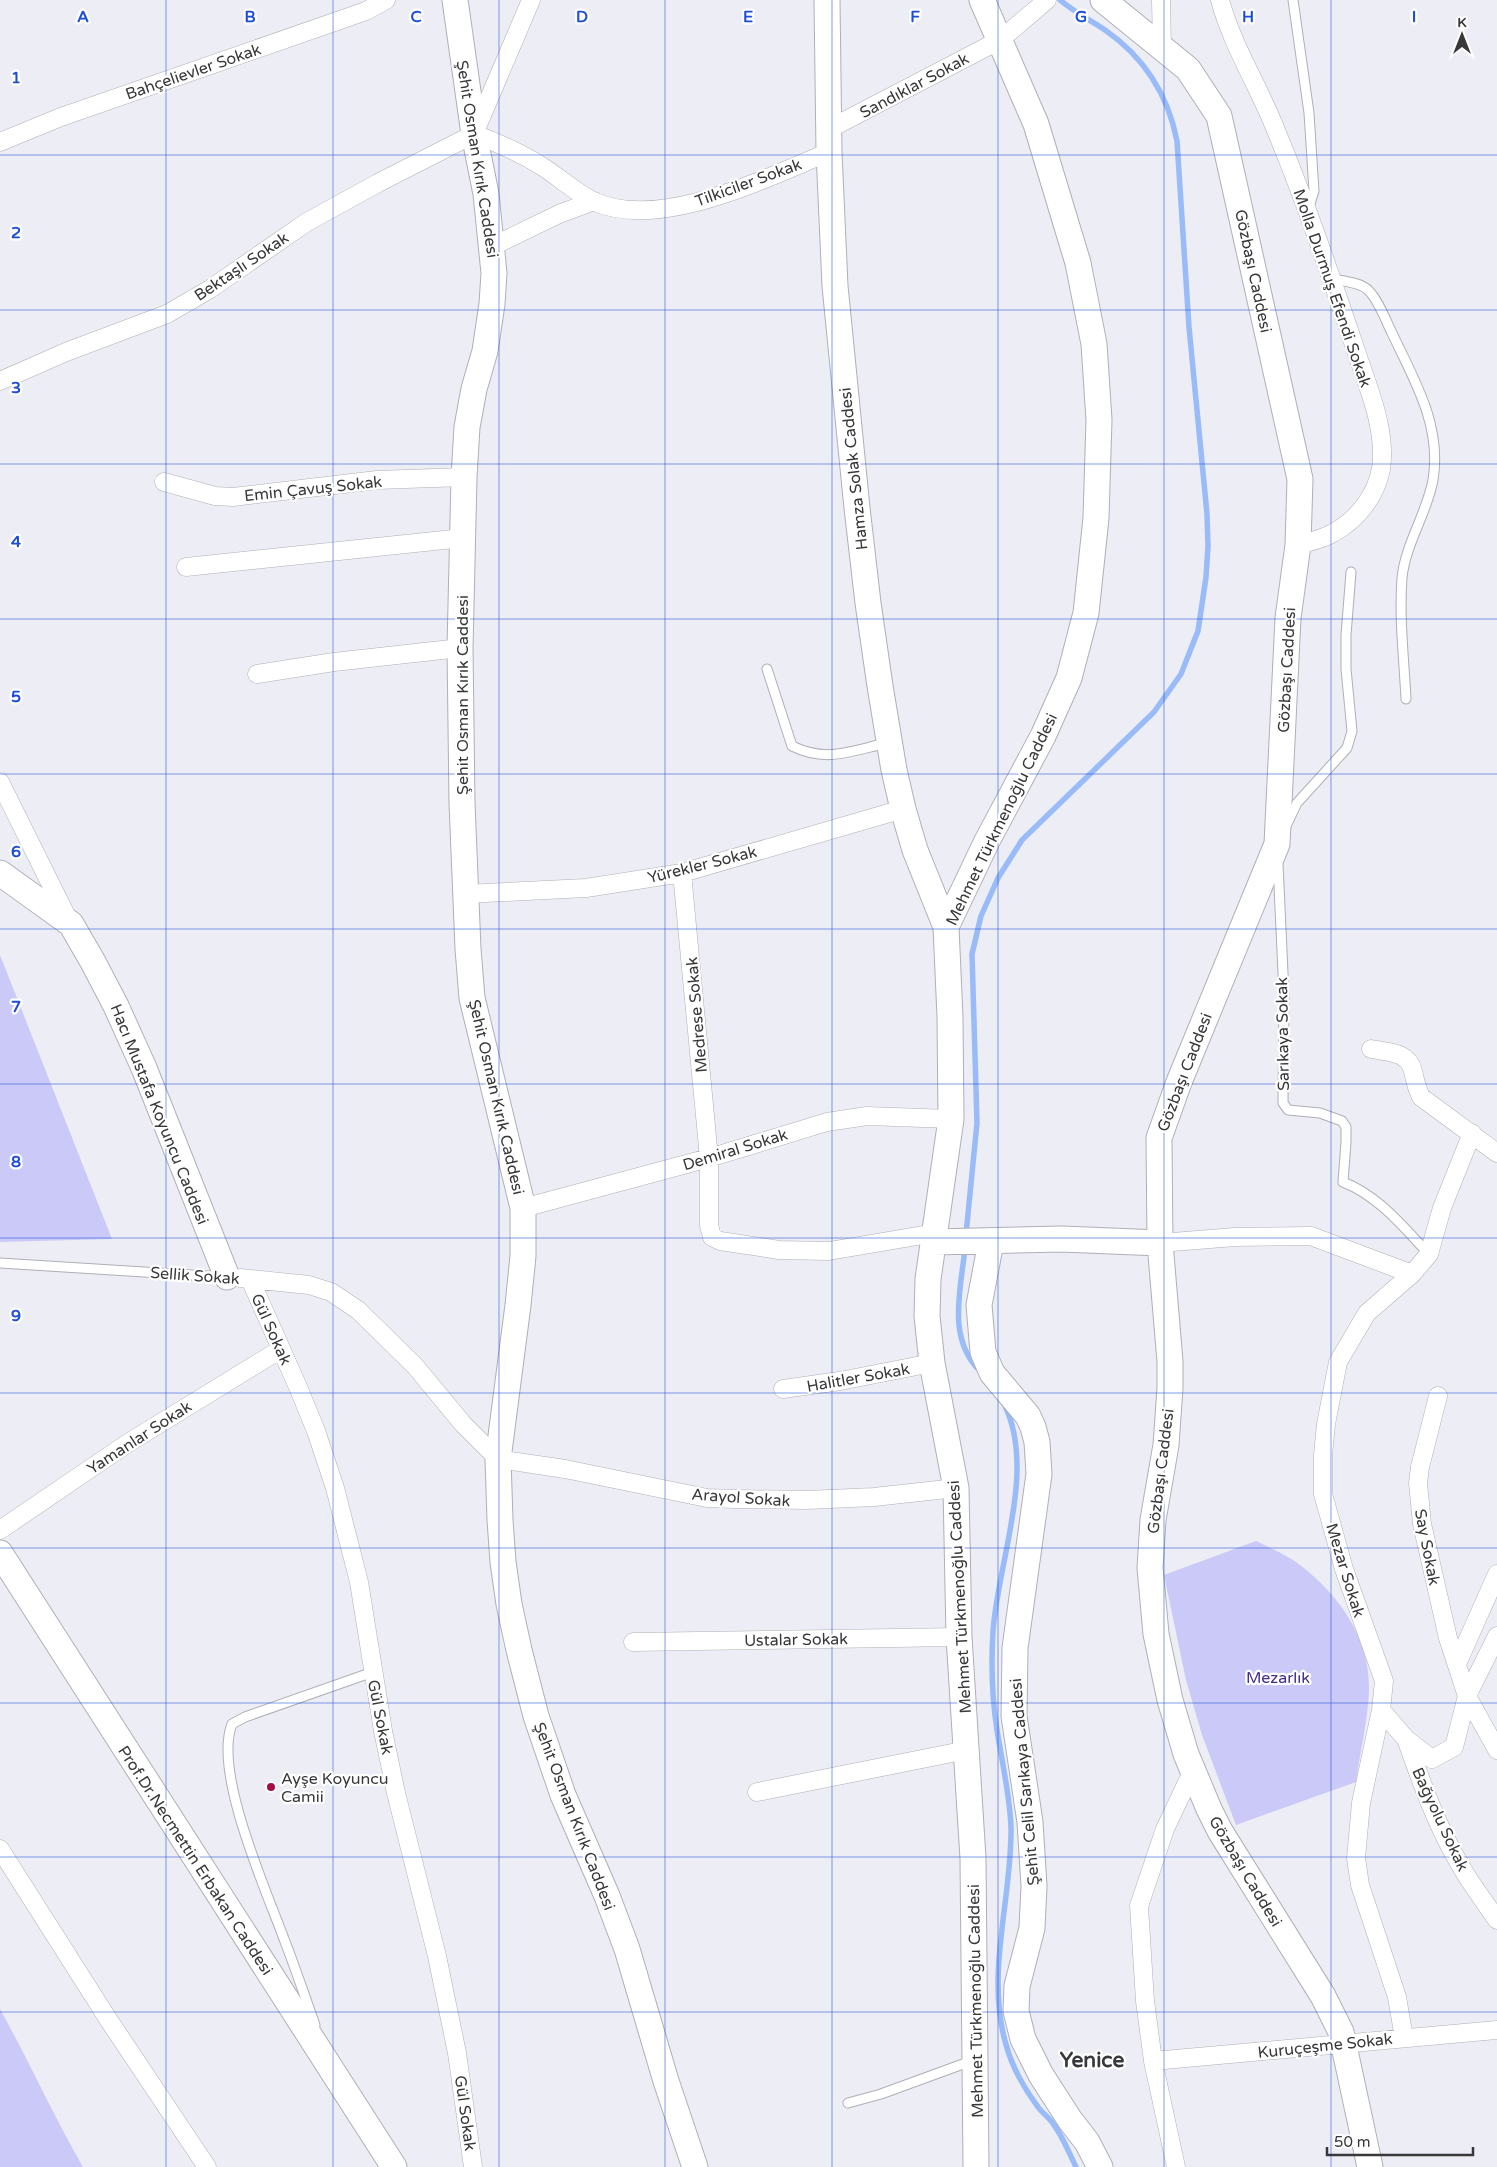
<svg xmlns="http://www.w3.org/2000/svg" width="1497" height="2167" font-family="'Varela Round',sans-serif">
<style>
.green{fill:#cac9f7}
.lines{fill:none;stroke-linecap:round;stroke-linejoin:round}
.stream{stroke:#99bbf8;stroke-width:5.5}
.lane-casing{stroke:#afafb7;stroke-width:11}
.street-casing{stroke:#afafb7;stroke-width:19}
.secondary-casing{stroke:#afafb7;stroke-width:27}
.lane{stroke:#fff;stroke-width:9}
.street{stroke:#fff;stroke-width:18}
.secondary{stroke:#fff;stroke-width:25}
.grid{fill:none;stroke:#1d4ed8;stroke-width:1;stroke-opacity:0.55}
.poi-dot{fill:#a40d46;stroke:#fff;stroke-width:2}
.labels{text-anchor:middle;stroke-width:4.5;stroke-linejoin:round;paint-order:stroke}
.street-label{font-size:16px;fill:#38383b;stroke:#fff}
.park-label{font-size:16px;fill:#422f8e;stroke:#fff}
.poi-label{font-size:16px;fill:#38383b;stroke:#fff;text-anchor:start}
.district-label{font-size:21px;font-weight:bold;fill:#38383b;stroke:#fff}
.grid-label{font-size:16px;text-anchor:middle;font-weight:bold;fill:#1d4ed8;stroke:#fff;stroke-width:4.5;stroke-linejoin:round;paint-order:stroke}
</style>
<rect width="100%" height="100%" fill="#ededf5"/>
<path class="green" d="M 0,955 L 112,1239 L 0,1242 Z
M 1256,1541 C 1270,1548 1287,1555 1300,1565 C 1340,1596 1370,1638 1369,1690 C 1368,1720 1360,1752 1356,1782 L 1236,1825 L 1202,1735 L 1186,1680 L 1164,1575 Z
M 0,2009 C 29,2061 53,2115 83,2167 L 0,2167 Z"/>
<g class="lines">
<path class="stream" d="M 966,1234 L 977,1123 L 972,954 L 981,916 L 998,878 L 1022,840 L 1154,712 L 1181,674 L 1198,631 L 1206,577 L 1208,546 L 1207,514 L 1189,327 L 1177,141 C 1168,95 1144,57 1105,30 C 1090,20 1074,12 1060,0
M 965,1248 C 961,1289 946,1339 981,1372
M 1005,1406 C 1036,1471 998,1561 993,1631 C 991,1664 992,1698 997,1730 C 1002,1763 1010,1795 1011,1828 C 1012,1898 986,1971 1005,2041 C 1011,2065 1023,2087 1038,2107 C 1043,2114 1050,2118 1054,2125 C 1063,2137 1069,2153 1076,2167"/>
<g class="lane-casing">
<path id="lane" d="M 1293,0 L 1309,113 L 1314,191 L 1308,210
M 1332,279 C 1342,281 1360,282 1368,290 C 1378,299 1386,321 1392,333 C 1414,380 1442,425 1433,480 C 1427,513 1405,545 1402,578 C 1399,618 1404,659 1406,699
M 767,669 L 792,746 C 827,763 850,751 887,743
M 1286,826 L 1297,803 L 1347,748 L 1352,731 L 1346,669 L 1346,635 L 1351,572
M 1278,864 L 1284,995 L 1283,1103 L 1288,1110 L 1320,1113 L 1342,1121 L 1346,1127 L 1346,1142 L 1343,1182 C 1379,1196 1403,1227 1429,1254
M 0,1263 L 224,1277
M 315,2025 C 305,1997 295,1967 284,1939 C 266,1890 213,1772 232,1724 L 245,1717 L 373,1672
M 848,2103 L 881,2094 L 974,2060"/>
</g>
<g class="street-casing">
<path id="street" d="M 1161,0 L 1162,50
M 1220,0 C 1232,45 1258,85 1275,128 C 1305,200 1330,274 1355,348 C 1367,385 1387,429 1381,469 C 1376,496 1357,520 1333,533 C 1323,539 1309,542 1298,545
M 829,129 L 1000,40 L 1047,0
M 474,134 C 499,143 521,153 543,167 C 560,178 575,192 593,201 C 659,232 766,178 829,152
M 474,134 L 531,0
M 0,142 L 61,117 L 366,11 L 386,0
M 493,246 L 559,214 L 594,201
M 0,381 L 66,352 L 167,314 L 210,289 L 307,222 L 378,183 L 474,134
M 164,482 L 215,496 L 233,497 L 377,480 L 464,477
M 186,567 L 463,538
M 257,674 L 334,662 L 460,648
M 0,782 L 69,921
M 682,873 L 709,1158 L 709,1225 L 712,1237 L 720,1241 L 779,1250 L 829,1251 L 935,1233
M 465,894 L 586,888 L 682,873 L 903,809
M 1371,1049 C 1387,1052 1408,1051 1413,1071 C 1416,1083 1415,1085 1421,1097 L 1497,1153
M 523,1208 L 709,1158 L 827,1122 L 867,1116 L 951,1119
M 1160,1243 L 1235,1237 L 1311,1236 L 1412,1274
M 240,1278 L 309,1285 L 331,1292 L 358,1310 L 415,1366 L 463,1424 L 498,1459 L 565,1469 L 707,1498 L 736,1499 L 807,1500 L 874,1497 L 956,1488
M 250,1279 L 298,1387 L 316,1431 L 335,1488 L 359,1582 L 383,1731 L 396,1793 L 437,1956 L 457,2053 L 473,2167
M 783,1389 L 840,1381 L 932,1363
M 1438,1396 L 1420,1467 L 1418,1483 L 1422,1524 L 1448,1638 L 1467,1696 L 1497,1750
M 0,1530 L 128,1443 L 281,1349
M 633,1642 L 959,1637
M 1457,1664 L 1497,1574
M 1381,1710 L 1406,1739 L 1432,1759 L 1454,1747 L 1467,1696 L 1497,1636
M 1406,1739 C 1421,1781 1436,1824 1459,1863 C 1470,1883 1484,1901 1497,1920
M 757,1792 L 967,1750
M 0,1849 L 108,2019 L 207,2167
M 1404,2038 L 1397,1997 L 1360,1885 L 1356,1858 L 1361,1803 L 1381,1710 L 1384,1681 L 1344,1569 L 1323,1494 L 1323,1455 L 1326,1424 L 1338,1362 L 1367,1313 L 1412,1274 L 1429,1254 L 1442,1208 L 1472,1133
M 1153,2061 L 1497,2030
M 1176,2167 L 1153,2061 L 1145,2001 L 1139,1906 L 1165,1829 L 1193,1770"/>
</g>
<g class="secondary-casing">
<path id="secondary" d="M 455,0 L 474,134 L 486,194 L 494,273 L 492,304 L 485,351 L 474,389 L 467,427 L 464,477 L 460,648 L 462,803 L 468,949 L 472,998 L 523,1208 L 523,1256 L 518,1305 L 498,1459 L 500,1520 L 503,1562 L 509,1604 L 519,1650 L 536,1716 L 563,1795 L 607,1896 L 627,1949 L 666,2081 L 695,2167
M 827,0 L 829,152 L 835,286 L 857,508 L 868,603 L 880,686 L 894,770 L 903,809 L 915,850 L 946,927
M 1103,0 L 1188,69 L 1219,116 L 1300,479 L 1298,545 L 1288,618 L 1277,844 L 1179,1082 L 1159,1138 L 1160,1243 L 1170,1361 L 1170,1388 L 1166,1445 L 1153,1520 L 1150,1568 L 1156,1634 L 1170,1700 L 1186,1754 L 1209,1809 L 1220,1831 L 1323,1996 L 1341,2032 L 1370,2167
M 0,873 L 71,924 L 93,962 L 116,1006 L 144,1068 L 227,1277
M 934,1242 L 1062,1239 L 1160,1243
M 991,1242 L 979,1305 L 983,1352 L 992,1373 L 1028,1416 L 1033,1427 L 1037,1442 L 1039,1474 L 1015,1648 L 1014,1716 L 1030,1822 L 1034,1886 L 1032,1928 L 1017,1986 L 1016,2011 L 1023,2039 L 1041,2075 L 1070,2120 L 1087,2142 L 1100,2167
M 0,1553 L 394,2167
M 976,2167 L 973,1858 L 959,1637 L 956,1488 L 932,1363 L 927,1316 L 928,1279 L 951,1119 L 950,1017 L 946,927 L 987,841 L 1043,736 L 1069,678 L 1086,613 L 1096,518 L 1099,420 L 1094,344 L 1078,263 L 1036,124 L 982,0"/>
</g>
<use href="#lane" class="lane"/>
<use href="#street" class="street"/>
<use href="#secondary" class="secondary"/>
</g>
<path class="grid" d="M 166,0 L 166,2167M 333,0 L 333,2167M 499,0 L 499,2167M 665,0 L 665,2167M 832,0 L 832,2167M 998,0 L 998,2167M 1164,0 L 1164,2167M 1331,0 L 1331,2167M 0,155 L 1497,155M 0,310 L 1497,310M 0,464 L 1497,464M 0,619 L 1497,619M 0,774 L 1497,774M 0,929 L 1497,929M 0,1084 L 1497,1084M 0,1238 L 1497,1238M 0,1393 L 1497,1393M 0,1548 L 1497,1548M 0,1703 L 1497,1703M 0,1857 L 1497,1857M 0,2012 L 1497,2012"/>
<circle class="poi-dot" cx="271" cy="1787" r="5"/>
<g class="labels">
<g class="street-label">
<text transform="translate(193 71) rotate(-19)" y="6">Bahçelievler Sokak</text>
<text transform="translate(914 85) rotate(-28)" y="6">Sandıklar Sokak</text>
<text transform="translate(478 159) rotate(81)" y="6">Şehit Osman Kırık Caddesi</text>
<text transform="translate(748 182) rotate(-20)" y="6">Tilkiciler Sokak</text>
<text transform="translate(241 266) rotate(-34)" y="6">Bektaşlı Sokak</text>
<text transform="translate(1254 271) rotate(78)" y="6">Gözbaşı Caddesi</text>
<text transform="translate(1333 288) rotate(71)" y="6">Molla Durmuş Efendi Sokak</text>
<text transform="translate(853 469) rotate(-96)" y="6">Hamza Solak Caddesi</text>
<text transform="translate(313 488) rotate(-6)" y="6">Emin Çavuş Sokak</text>
<text transform="translate(1286 670) rotate(-87)" y="6">Gözbaşı Caddesi</text>
<text transform="translate(462 695) rotate(-90)" y="6">Şehit Osman Kırık Caddesi</text>
<text transform="translate(1001 819) rotate(-64)" y="6">Mehmet Türkmenoğlu Caddesi</text>
<text transform="translate(702 864) rotate(-14)" y="6">Yürekler Sokak</text>
<text transform="translate(696 1015) rotate(-95)" y="6">Medrese Sokak</text>
<text transform="translate(1282 1034) rotate(-91)" y="6">Sarıkaya Sokak</text>
<text transform="translate(1184 1072) rotate(-69)" y="6">Gözbaşı Caddesi</text>
<text transform="translate(497 1097) rotate(77)" y="6">Şehit Osman Kırık Caddesi</text>
<text transform="translate(160 1114) rotate(68)" y="6">Hacı Mustafa Koyuncu Caddesi</text>
<text transform="translate(735 1149) rotate(-17)" y="6">Demiral Sokak</text>
<text transform="translate(195 1275) rotate(4)" y="6">Sellik Sokak</text>
<text transform="translate(272 1329) rotate(66)" y="6">Gül Sokak</text>
<text transform="translate(858 1377) rotate(-10)" y="6">Halitler Sokak</text>
<text transform="translate(139 1437) rotate(-33)" y="6">Yamanlar Sokak</text>
<text transform="translate(1160 1471) rotate(-83)" y="6">Gözbaşı Caddesi</text>
<text transform="translate(741 1497) rotate(4)" y="6">Arayol Sokak</text>
<text transform="translate(1428 1547) rotate(79)" y="6">Say Sokak</text>
<text transform="translate(1346 1570) rotate(73)" y="6">Mezar Sokak</text>
<text transform="translate(959 1597) rotate(-93)" y="6">Mehmet Türkmenoğlu Caddesi</text>
<text transform="translate(796 1639) rotate(-1)" y="6">Ustalar Sokak</text>
<text transform="translate(381 1717) rotate(79)" y="6">Gül Sokak</text>
<text transform="translate(1024 1782) rotate(-95)" y="6">Şehit Celil Sarıkaya Caddesi</text>
<text transform="translate(575 1816) rotate(69)" y="6">Şehit Osman Kırık Caddesi</text>
<text transform="translate(1441 1819) rotate(65)" y="6">Bağyolu Sokak</text>
<text transform="translate(196 1860) rotate(57)" y="6">Prof.Dr.Necmettin Erbakan Caddesi</text>
<text transform="translate(1246 1871) rotate(59)" y="6">Gözbaşı Caddesi</text>
<text transform="translate(975 2001) rotate(-91)" y="6">Mehmet Türkmenoğlu Caddesi</text>
<text transform="translate(1325 2045) rotate(-6)" y="6">Kuruçeşme Sokak</text>
<text transform="translate(466 2113) rotate(82)" y="6">Gül Sokak</text>
</g>
<g class="park-label">
<text x="1278" y="1683">Mezarlık</text>
</g>
<g class="poi-label">
<text x="281" y="1784">Ayşe Koyuncu<tspan x="281" dy="18">Camii</tspan></text>
</g>
<g class="district-label">
<text x="1092" y="2067">Yenice</text>
</g>
</g>
<g class="grid-label">
<text x="83" y="22">A</text>
<text x="250" y="22">B</text>
<text x="416" y="22">C</text>
<text x="582" y="22">D</text>
<text x="748" y="22">E</text>
<text x="915" y="22">F</text>
<text x="1081" y="22">G</text>
<text x="1248" y="22">H</text>
<text x="1414" y="22">I</text>
<text x="16" y="83">1</text>
<text x="16" y="238">2</text>
<text x="16" y="393">3</text>
<text x="16" y="547">4</text>
<text x="16" y="702">5</text>
<text x="16" y="857">6</text>
<text x="16" y="1012">7</text>
<text x="16" y="1167">8</text>
<text x="16" y="1321">9</text>
</g>
<g transform="translate(1462 35)" stroke="#ffffff" stroke-width="4" paint-order="stroke">
<path d="M0-4L9 19L0 12L-9 19Z" fill="#38383b"/>
<text y="-8" font-size="14" font-weight="bold" text-anchor="middle" fill="#38383b">K</text>
</g>
<path d="M1327 2147v8h146v-8" fill="none" stroke="#38383b" stroke-width="2.5"/>
<text x="1334" y="2147" font-size="15" fill="#38383b" stroke="#ffffff" stroke-width="4" paint-order="stroke">50 m</text>
</svg>
